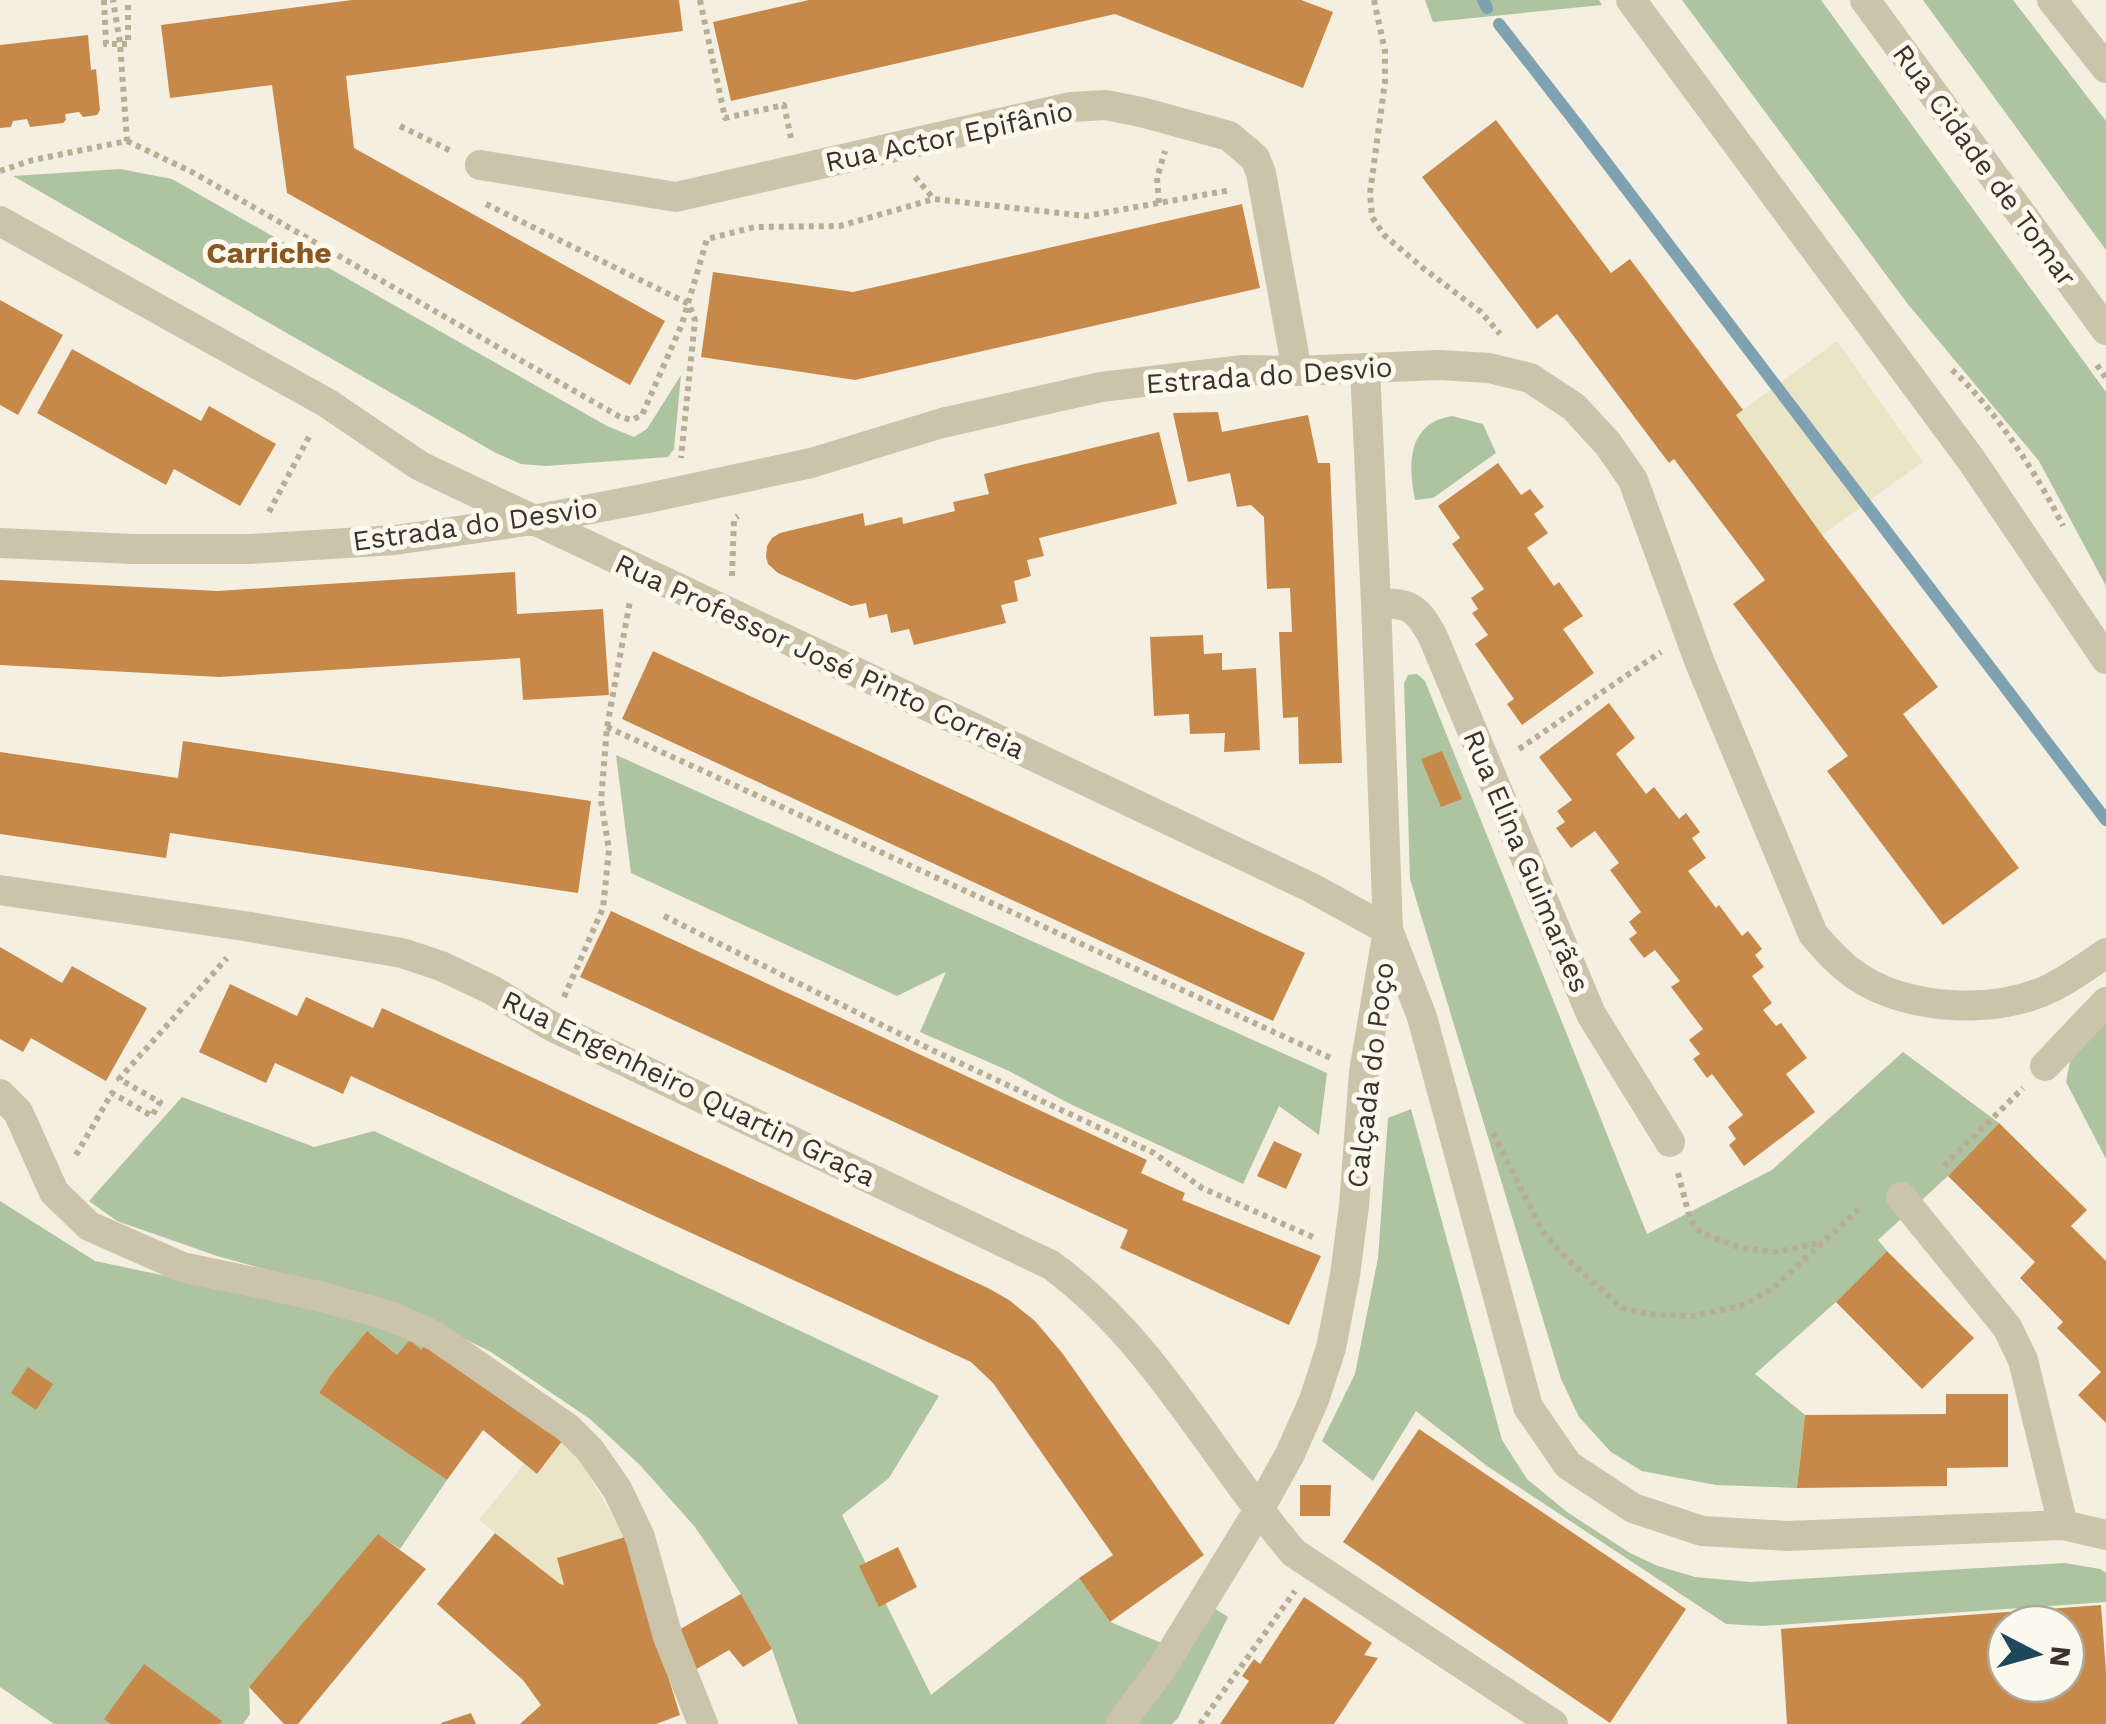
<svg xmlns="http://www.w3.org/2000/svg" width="2106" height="1724" font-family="'Work Sans',sans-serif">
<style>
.green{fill:#aec39f}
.plaza{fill:#ebe5c7}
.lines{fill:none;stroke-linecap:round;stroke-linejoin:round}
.stream{stroke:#7ea2b1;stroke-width:12}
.building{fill:#c7894a;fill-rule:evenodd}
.path{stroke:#b8ae95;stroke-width:6;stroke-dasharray:5 5;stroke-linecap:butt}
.minor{stroke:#ccc3ab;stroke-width:30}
.labels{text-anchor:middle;stroke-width:10;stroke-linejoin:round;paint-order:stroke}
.street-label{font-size:28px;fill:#3a332a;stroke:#fbf8ed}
.neighbourhood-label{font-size:30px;font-weight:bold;fill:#8a5622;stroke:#fbf8ed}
</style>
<rect width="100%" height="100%" fill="#f4efe0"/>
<path class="green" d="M 1425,0 L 1599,0 L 1602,5 L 1433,22 Z
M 1682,0 L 1821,0 L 2106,392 L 2106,586 L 2039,461 L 1907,303 Z
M 1923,0 L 2013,0 L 2106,121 L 2106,250 Z
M 120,169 L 172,179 L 607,426 L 634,437 L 647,429 L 681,375 L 674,449 L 668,457 L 546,466 L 521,464 L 496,453 L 13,176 Z
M 1452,416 L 1483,424 L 1496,453 L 1433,498 L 1415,500 C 1408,465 1407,423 1452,416 Z
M 1417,674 L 1425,681 L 1647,1234 L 1772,1170 L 1903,1052 L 1999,1123 L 1948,1176 L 1878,1240 L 1887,1251 L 1836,1302 L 1755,1374 L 1805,1415 L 1797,1488 L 1716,1485 L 1642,1471 L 1611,1452 L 1579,1417 L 1561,1379 L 1410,879 L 1404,683 L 1408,675 Z
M 616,755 L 1327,1073 L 1319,1135 L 1279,1106 L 1243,1184 L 1068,1103 L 1009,1071 L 920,1032 L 946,972 L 897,996 L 631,873 Z
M 2106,1002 L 2106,1159 L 2066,1082 L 2075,1036 Z
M 182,1097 L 314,1147 L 374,1131 L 939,1396 L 889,1478 L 842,1515 L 931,1695 L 1079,1578 L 1110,1622 L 1184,1652 L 1214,1608 L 1228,1617 L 1178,1718 L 1172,1724 L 798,1724 L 772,1649 L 741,1594 L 695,1527 L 640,1465 L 590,1419 L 491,1352 L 417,1315 L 296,1278 L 217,1256 L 117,1221 L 89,1201 Z
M 1411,1109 L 1502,1440 L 1527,1479 L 1567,1512 L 1630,1553 L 1658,1566 L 1695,1577 L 1750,1582 L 2065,1563 L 2100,1569 L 2106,1573 L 2106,1602 L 1763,1626 L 1726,1624 L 1487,1466 L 1416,1411 L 1373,1481 L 1322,1441 L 1355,1374 L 1378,1258 L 1388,1118 Z
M 0,1201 L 95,1261 L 303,1305 L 430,1339 L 421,1350 L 397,1355 L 367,1331 L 332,1373 L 319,1393 L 447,1480 L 400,1549 L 379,1535 L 249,1687 L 250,1714 L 243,1724 L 54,1724 L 0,1687 Z"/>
<path class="plaza" d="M 1837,341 L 1923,462 L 1822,535 L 1736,415 Z
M 566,1436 L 625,1537 L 557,1558 L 564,1585 L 560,1584 L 479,1520 L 524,1464 L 537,1474 Z"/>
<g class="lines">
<path class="stream" d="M 1483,0 L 1487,8
M 1499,24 L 1580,128 L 2106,820"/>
</g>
<path class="building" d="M 352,0 L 679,0 L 683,31 L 346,76 L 354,148 L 665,321 L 630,385 L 287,193 L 272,85 L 170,98 L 161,25 Z
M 809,0 L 1301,0 L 1333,12 L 1303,88 L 1115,14 L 731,101 L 713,22 Z
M 88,35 L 91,70 L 96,69 L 100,110 L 97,115 L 83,117 L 79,112 L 65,114 L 66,120 L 63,123 L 30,127 L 27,119 L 13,121 L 11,127 L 0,128 L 0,45 Z
M 1496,120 L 1611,273 L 1630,259 L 1743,410 L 1736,415 L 1822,535 L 1938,687 L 1903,714 L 2019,868 L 1943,925 L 1827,771 L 1848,756 L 1733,604 L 1765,580 L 1674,459 L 1669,463 L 1557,314 L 1537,329 L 1422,177 Z
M 1242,204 L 1260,288 L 855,380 L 701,357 L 713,272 L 853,292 Z
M 0,300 L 63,335 L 18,415 L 0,405 Z
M 72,349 L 201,421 L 209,406 L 276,444 L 240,506 L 174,469 L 166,485 L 37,413 Z
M 1218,412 L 1222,432 L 1308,415 L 1318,463 L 1330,463 L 1342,763 L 1299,764 L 1298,717 L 1283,718 L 1279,632 L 1292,632 L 1290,588 L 1267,589 L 1264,517 L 1251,505 L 1237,507 L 1230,473 L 1188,482 L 1173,413 Z
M 1159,432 L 1177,504 L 1039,538 L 1044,556 L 1027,560 L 1031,576 L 1014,581 L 1018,601 L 1001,605 L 1006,623 L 914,645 L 909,629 L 891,633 L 887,614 L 869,618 L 866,603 L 851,606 L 778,573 L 768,564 L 766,557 L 767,546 L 772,538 L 780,533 L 863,513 L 865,526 L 902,517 L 903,524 L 955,511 L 953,502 L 989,494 L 984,474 Z
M 1498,463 L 1521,495 L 1530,489 L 1544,507 L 1534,514 L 1548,533 L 1527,548 L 1554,586 L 1559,582 L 1583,616 L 1563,629 L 1594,673 L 1522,725 L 1507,704 L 1514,699 L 1475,644 L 1488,635 L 1472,613 L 1478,609 L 1471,598 L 1484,589 L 1452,544 L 1460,538 L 1438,506 Z
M 515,572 L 517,614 L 603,609 L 609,695 L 523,700 L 520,658 L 219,677 L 0,665 L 0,580 L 218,591 Z
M 1203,635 L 1204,654 L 1222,653 L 1222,670 L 1256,668 L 1260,750 L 1224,752 L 1225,733 L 1190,734 L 1189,714 L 1154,716 L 1150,637 Z
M 653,651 L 1305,953 L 1273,1021 L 622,719 Z
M 1609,703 L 1635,738 L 1616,754 L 1646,794 L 1654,787 L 1679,819 L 1686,813 L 1700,832 L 1692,838 L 1706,858 L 1688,871 L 1716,908 L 1719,905 L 1742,936 L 1748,931 L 1762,949 L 1755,955 L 1764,967 L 1752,976 L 1772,1003 L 1763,1010 L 1776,1026 L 1781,1023 L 1807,1058 L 1786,1074 L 1815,1112 L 1744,1166 L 1729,1145 L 1736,1139 L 1728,1127 L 1743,1115 L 1712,1074 L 1707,1078 L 1693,1059 L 1700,1054 L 1689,1040 L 1703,1029 L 1671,987 L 1680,981 L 1655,950 L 1644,958 L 1629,939 L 1637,933 L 1629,922 L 1641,912 L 1610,870 L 1619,863 L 1595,831 L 1571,848 L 1556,828 L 1565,822 L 1557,811 L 1572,800 L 1539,757 Z
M 183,741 L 591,801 L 578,893 L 170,833 L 166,858 L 0,834 L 0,752 L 178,778 Z
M 1442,751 L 1462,799 L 1441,807 L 1421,759 Z
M 611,911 L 1147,1160 L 1141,1173 L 1185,1193 L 1182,1200 L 1321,1256 L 1289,1325 L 1120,1248 L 1128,1230 L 580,977 Z
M 0,947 L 62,983 L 72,966 L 147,1008 L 106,1081 L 31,1038 L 23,1052 L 0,1039 Z
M 230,984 L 297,1016 L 306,997 L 373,1028 L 382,1008 L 988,1288 L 1009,1300 L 1035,1321 L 1063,1354 L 1204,1555 L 1110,1622 L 1079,1578 L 1113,1555 L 993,1383 L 971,1362 L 351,1076 L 343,1094 L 275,1063 L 266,1083 L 199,1052 Z
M 1999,1123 L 2087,1210 L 2071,1226 L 2106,1261 L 2106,1423 L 2078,1395 L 2101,1372 L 2057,1328 L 2063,1322 L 2020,1278 L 2035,1262 L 1948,1176 Z
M 1274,1141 L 1302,1154 L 1286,1189 L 1257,1176 Z
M 1887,1251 L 1974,1338 L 1922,1389 L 1836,1302 Z
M 367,1331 L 397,1355 L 410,1340 L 421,1350 L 430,1339 L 566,1436 L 537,1474 L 483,1430 L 447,1480 L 319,1393 L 332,1373 Z
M 28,1367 L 53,1384 L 36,1410 L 11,1393 Z
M 1946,1394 L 2008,1394 L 2008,1467 L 1947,1468 L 1947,1486 L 1797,1488 L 1805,1415 L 1946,1414 Z
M 1419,1429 L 1686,1609 L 1610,1723 L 1343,1542 Z
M 1300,1485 L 1331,1485 L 1330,1516 L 1300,1516 Z
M 495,1533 L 560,1584 L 564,1585 L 557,1558 L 625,1537 L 680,1715 L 656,1724 L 520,1724 L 541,1705 L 523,1680 L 437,1604 Z
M 378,1534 L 426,1569 L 298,1724 L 284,1724 L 249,1687 Z
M 898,1547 L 917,1587 L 879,1607 L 859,1566 Z
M 741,1594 L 772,1649 L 743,1667 L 729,1650 L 695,1670 L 677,1631 Z
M 1304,1597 L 1372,1643 L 1364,1655 L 1378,1658 L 1334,1724 L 1220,1724 L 1249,1681 L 1242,1676 L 1254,1659 L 1260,1664 Z
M 2101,1605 L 2106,1671 L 2106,1724 L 1787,1724 L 1781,1629 ZM 2006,1624 L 2066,1624 L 2066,1684 L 2006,1684 Z
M 144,1664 L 222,1721 L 220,1724 L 111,1724 L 104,1719 Z
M 471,1713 L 476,1724 L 441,1724 L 441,1723 Z"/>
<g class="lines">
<path class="path" d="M 104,0 L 106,44 L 128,44 L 128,0
M 700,0 L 725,118 L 784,105 L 791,138
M 1374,0 L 1385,51 L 1385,82 L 1370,193 L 1372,217 L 1384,235 L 1423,268 L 1481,312 L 1500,334
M 400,126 L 451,151
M 127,141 L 192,172 L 620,417 L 632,420 L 642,415 L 682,324 L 707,239 L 755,227 L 840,226 L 934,199 L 1086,216 L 1231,190
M 0,171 L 33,160 L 127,141 L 120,43 L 113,0
M 915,177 L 934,199
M 1159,203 L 1157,178 L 1165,151
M 486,204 L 689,304 L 695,320 L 681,458
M 2097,365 L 2106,378
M 1952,370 C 1993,406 2039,477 2063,526
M 269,512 L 310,435
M 732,576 L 734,519 L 738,516
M 607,727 L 1333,1059
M 1519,749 L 1661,652
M 664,916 L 932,1050 L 1154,1153 L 1202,1188 L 1315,1238
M 564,997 L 603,908 L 609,850 L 601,801 L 607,727 L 630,601
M 1493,1133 L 1543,1232 L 1566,1258 L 1622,1308 L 1649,1314 L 1693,1316 L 1740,1306 L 1771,1290 L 1862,1206
M 76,1155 L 112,1093 L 152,1116 L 160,1102 L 119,1079 L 227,958
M 1944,1166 L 2023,1088
M 1678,1173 L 1690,1219 L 1701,1233 L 1741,1248 L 1776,1252 L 1820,1243
M 1200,1724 L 1295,1591"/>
<path class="minor" d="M 1631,0 L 1972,461 L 2106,659
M 1865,0 L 2106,330
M 2052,0 L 2106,68
M 480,165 L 676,197 L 1070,107 L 1106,105 L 1141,112 L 1229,136 L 1255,158 L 1261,173 L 1297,371
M 0,221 L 327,403 L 420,466 L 1310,887 L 1388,930 L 1422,1017 L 1528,1407 L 1568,1465 L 1633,1508 L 1702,1531 L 1787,1536 L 2063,1525 L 2106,1535
M 0,543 L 133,549 L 249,549 L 395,540 L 533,520 L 648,498 L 811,463 L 942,423 L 1101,387 L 1243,370 L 1297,371 L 1439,365 L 1489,368 L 1530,378 L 1574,407 L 1608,444 L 1633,480 L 1700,663 L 1813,934 C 1827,950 1840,965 1858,977 C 1910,1011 1998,1015 2053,987 C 2072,977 2089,965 2106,953
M 1376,603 C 1410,603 1417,607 1433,637 L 1591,1014 L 1670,1142
M 0,890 L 244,926 L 402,953 L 441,966 L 492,990 L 551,1026 L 1051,1265 C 1155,1341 1212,1458 1294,1553 L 1553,1724
M 2045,1066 L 2106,1002
M 0,1094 L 18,1112 L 54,1192 L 89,1226 L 182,1267 L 315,1295 L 390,1316 L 435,1336 L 568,1428 L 590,1450 L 617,1489 L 640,1537 L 668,1637 L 703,1724
M 1901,1197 L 2007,1327 L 2023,1360 L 2063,1525
M 1120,1724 L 1162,1668 L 1260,1508 L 1290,1454 L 1314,1400 L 1331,1348 L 1345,1275 L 1354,1206 L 1364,1072 L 1388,930 L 1376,603 L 1365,368"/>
</g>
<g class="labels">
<g class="street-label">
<text transform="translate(949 136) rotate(-12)" y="10">Rua Actor Epifânio</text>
<text transform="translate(1985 165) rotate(54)" y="10">Rua Cidade de Tomar</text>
<text transform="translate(1269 375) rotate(-4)" y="10">Estrada do Desvio</text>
<text transform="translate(475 524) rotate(-8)" y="10">Estrada do Desvio</text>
<text transform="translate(820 656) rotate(25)" y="10">Rua Professor José Pinto Correia</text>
<text transform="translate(1527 861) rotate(67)" y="10">Rua Elina Guimarães</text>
<text transform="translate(1370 1075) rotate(-83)" y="10">Calçada do Poço</text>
<text transform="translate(689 1088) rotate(26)" y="10">Rua Engenheiro Quartin Graça</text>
</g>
<g class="neighbourhood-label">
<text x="269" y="263">Carriche</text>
</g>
</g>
<g transform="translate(2036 1654) rotate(96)"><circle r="48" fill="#fbf8ed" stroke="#aea99f" stroke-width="2.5"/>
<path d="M0-8L18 38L0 25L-18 38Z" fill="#1f485d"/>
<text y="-15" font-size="28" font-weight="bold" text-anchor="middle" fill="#3a332a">N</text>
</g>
</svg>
